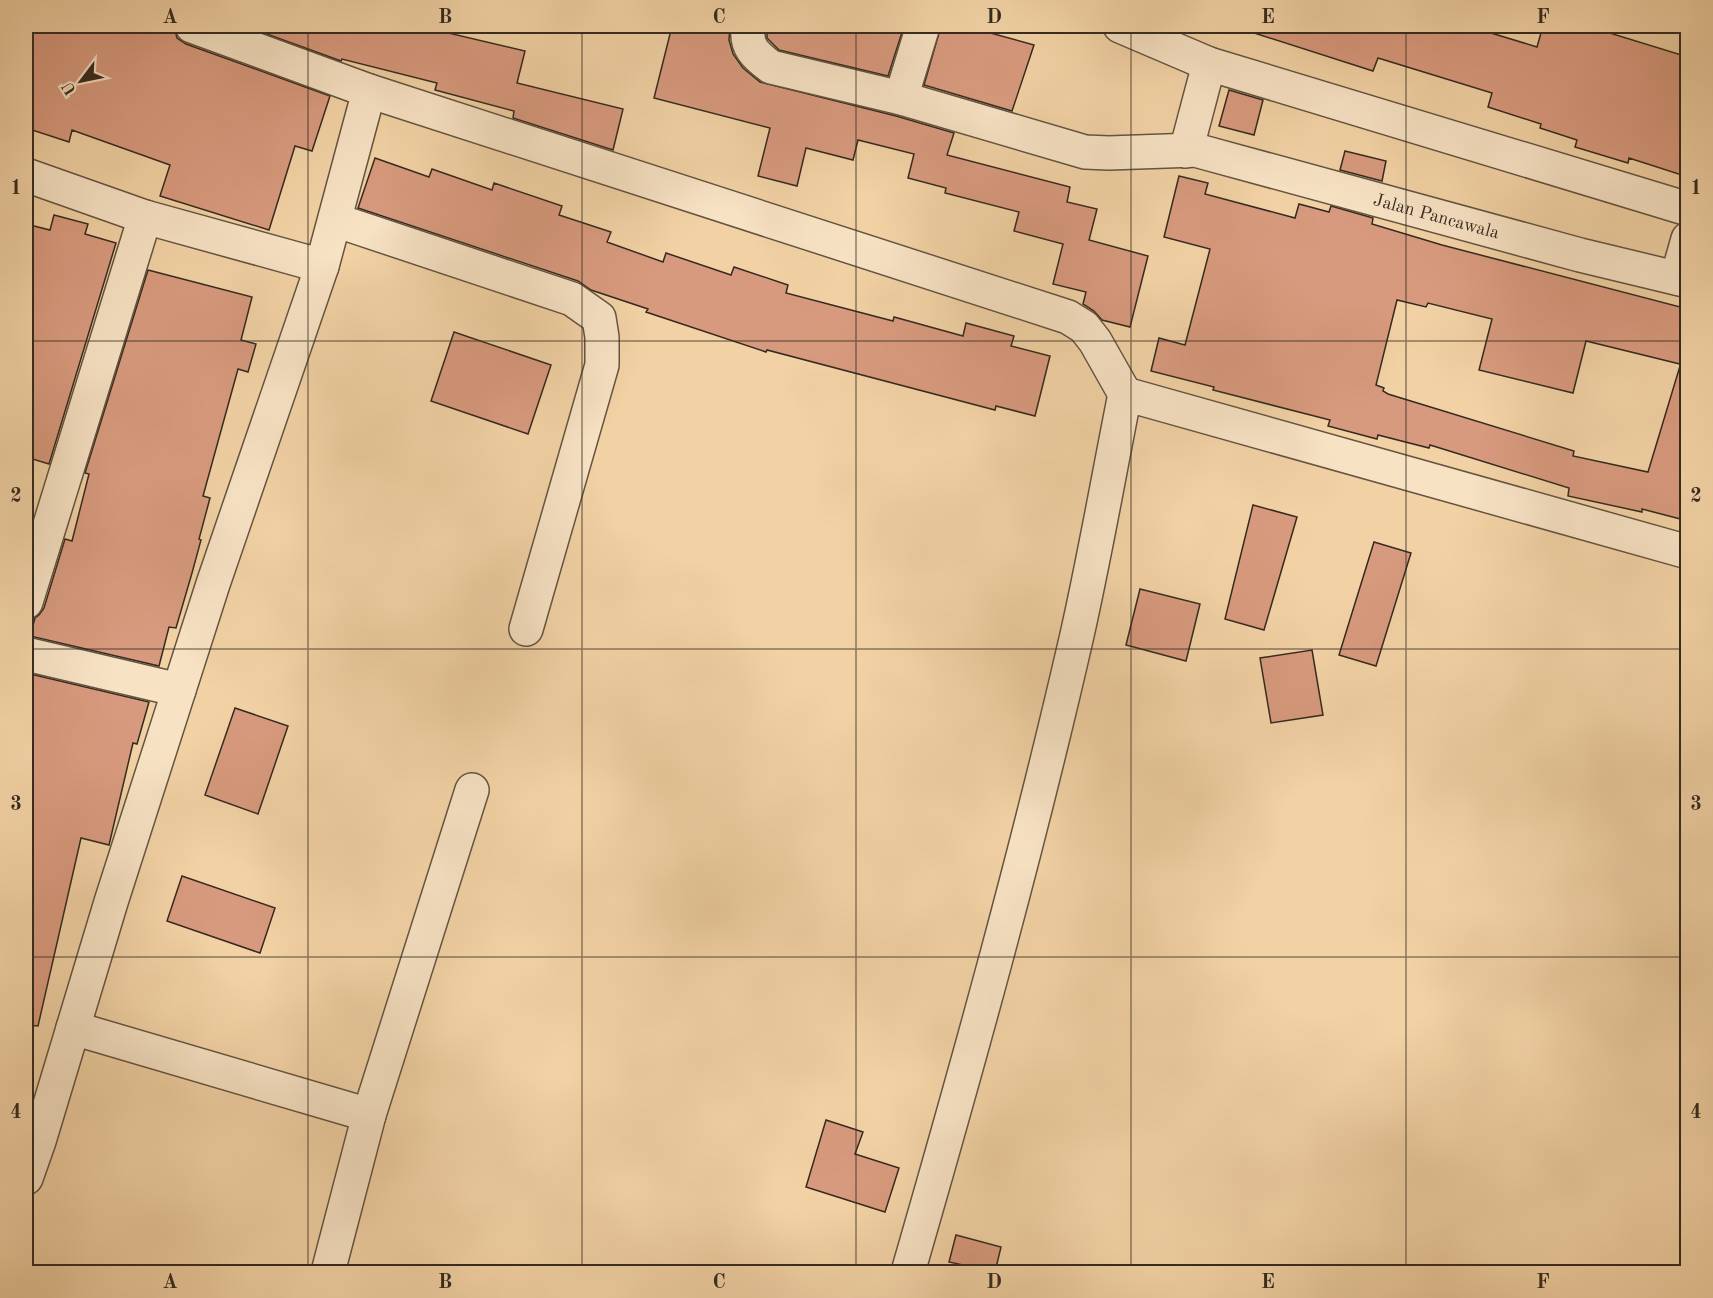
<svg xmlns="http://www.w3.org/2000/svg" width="1713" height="1298" font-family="'Old Standard TT',serif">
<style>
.building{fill:#d89a7e;stroke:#352a20;stroke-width:1.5}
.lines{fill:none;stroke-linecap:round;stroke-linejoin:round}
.minor-casing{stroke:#645441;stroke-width:36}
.minor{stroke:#f7e2c4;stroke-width:33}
.grid{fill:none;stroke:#352a20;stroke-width:1.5;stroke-opacity:0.55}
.labels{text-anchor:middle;stroke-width:6;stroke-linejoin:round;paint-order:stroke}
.street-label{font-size:18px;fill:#352a20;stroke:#f7e2c4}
.neatline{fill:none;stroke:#352a20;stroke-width:2}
.grid-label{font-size:20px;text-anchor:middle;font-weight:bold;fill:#352a20}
</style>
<rect width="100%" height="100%" fill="#f2d2a5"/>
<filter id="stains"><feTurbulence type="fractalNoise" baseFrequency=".00333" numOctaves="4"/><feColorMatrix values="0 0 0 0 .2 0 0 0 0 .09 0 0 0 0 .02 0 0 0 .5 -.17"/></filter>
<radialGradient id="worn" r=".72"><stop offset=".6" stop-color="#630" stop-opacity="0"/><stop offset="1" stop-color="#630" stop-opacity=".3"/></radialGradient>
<path class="building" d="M 26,26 L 174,26 L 177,38 L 186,44 L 330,96 L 312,151 L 295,146 L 269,230 L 160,196 L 170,165 L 72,130 L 69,142 L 26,128 Z
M 245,26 L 445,26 L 444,32 L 525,51 L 517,83 L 623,109 L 613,150 L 513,118 L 514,111 L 435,90 L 437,83 L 342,59 L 341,61 Z
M 672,26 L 730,26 L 729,40 L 733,54 L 743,68 L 760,82 L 896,116 L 954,133 L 947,155 L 1070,187 L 1067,202 L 1097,209 L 1089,240 L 1148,256 L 1130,327 L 1102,320 L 1094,311 L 1083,304 L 1086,292 L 1053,284 L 1063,244 L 1014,231 L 1019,212 L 945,193 L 946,188 L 908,178 L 914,154 L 858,140 L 853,160 L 806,148 L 797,186 L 758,176 L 770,128 L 654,98 Z
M 767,26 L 904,26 L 888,76 L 779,50 L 767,38 Z
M 941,26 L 965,26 L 1034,45 L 1012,111 L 924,85 Z
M 1252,26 L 1468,26 L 1537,47 L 1543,26 L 1587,26 L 1688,57 L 1688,177 L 1629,158 L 1628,163 L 1575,147 L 1577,140 L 1540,128 L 1541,124 L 1488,107 L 1492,93 L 1378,58 L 1373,71 L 1251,32 Z
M 1229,90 L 1263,100 L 1254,135 L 1219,126 Z
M 1345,151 L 1386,161 L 1382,181 L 1340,170 Z
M 375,158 L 429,177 L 432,169 L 492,190 L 494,183 L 562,206 L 559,215 L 611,232 L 607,242 L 663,262 L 666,253 L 731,275 L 734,267 L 788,285 L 786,293 L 893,321 L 894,317 L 963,336 L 966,323 L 1014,336 L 1011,346 L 1050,356 L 1035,416 L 996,406 L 995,410 L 767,350 L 766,352 L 646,312 L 648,309 L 591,290 L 578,281 L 358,208 Z
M 1179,176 L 1208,183 L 1205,194 L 1295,218 L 1299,204 L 1329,212 L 1331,206 L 1373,218 L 1372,224 L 1442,245 L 1688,309 L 1688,366 L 1586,341 L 1573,393 L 1479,370 L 1492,319 L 1428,303 L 1426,307 L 1397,300 L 1376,385 L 1384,388 L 1383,391 L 1388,394 L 1574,451 L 1573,456 L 1648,472 L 1680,366 L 1688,367 L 1688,521 L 1642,509 L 1642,512 L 1568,496 L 1569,488 L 1430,445 L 1429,448 L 1378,435 L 1377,439 L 1328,426 L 1330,420 L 1213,390 L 1214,387 L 1151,371 L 1159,338 L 1185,345 L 1210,249 L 1164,237 Z
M 54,215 L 88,224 L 85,234 L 116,243 L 49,464 L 26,457 L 26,224 L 50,230 Z
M 148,270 L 252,297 L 241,340 L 256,344 L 248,372 L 238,369 L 203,496 L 210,498 L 199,539 L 201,540 L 192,573 L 176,628 L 169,627 L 159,666 L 30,636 L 35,618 L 39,615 L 44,608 L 65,539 L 72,541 L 89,474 L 85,473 Z
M 454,332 L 551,365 L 528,434 L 431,401 Z
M 1253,505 L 1297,517 L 1264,630 L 1225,619 Z
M 1374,542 L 1411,553 L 1376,666 L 1339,655 Z
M 1140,589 L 1200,604 L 1186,661 L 1126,645 Z
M 1312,650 L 1323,715 L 1271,723 L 1260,658 Z
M 26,673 L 149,702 L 137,744 L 133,743 L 109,845 L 81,838 L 38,1026 L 26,1025 Z
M 235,708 L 288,726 L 258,814 L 205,795 Z
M 182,876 L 275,908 L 260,953 L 167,921 Z
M 826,1120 L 863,1132 L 855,1154 L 899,1168 L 885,1212 L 806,1187 Z
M 956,1235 L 1001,1247 L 995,1272 L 949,1262 Z"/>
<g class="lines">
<g class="minor-casing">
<g id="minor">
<path id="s1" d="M 749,26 C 744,46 756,56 771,67 L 901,98 L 1085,152 L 1109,153 L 1195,150 L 1580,255 L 1688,281"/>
<path d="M 1120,26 L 1209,64 L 1688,209"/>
<path d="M 369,91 L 1068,317 L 1084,327 L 1095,341 L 1125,394"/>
<path d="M 901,98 L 923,26"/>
<path d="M 1186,151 L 1209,64"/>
<path d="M 26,175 L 145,217 L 322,266"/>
<path d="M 335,220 L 572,299 L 599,318 L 602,337 L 602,365 L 526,629"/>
<path d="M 1677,278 L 1688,239"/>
<path d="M 26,602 L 145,217"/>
<path d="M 26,654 L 179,690"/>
<path d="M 73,1028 L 369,1115"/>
<path d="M 26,1178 L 39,1141 L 111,902 L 213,584 L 322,266 L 369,91 L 192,26"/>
<path d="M 328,1272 L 369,1115 L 472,790"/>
<path d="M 908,1272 C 969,1061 1028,849 1077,635 C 1095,555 1109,474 1125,394 L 1688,552"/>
</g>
</g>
<use href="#minor" class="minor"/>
</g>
<path class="grid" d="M 308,26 L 308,1272M 582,26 L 582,1272M 856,26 L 856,1272M 1131,26 L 1131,1272M 1406,26 L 1406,1272M 26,341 L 1688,341M 26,649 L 1688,649M 26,957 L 1688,957"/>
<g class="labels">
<g class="street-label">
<text dy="6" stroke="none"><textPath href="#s1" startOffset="736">Jalan Pancawala</textPath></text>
</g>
</g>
<rect width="1713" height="1298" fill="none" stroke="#f2d2a5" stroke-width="66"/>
<g transform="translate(81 81) rotate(238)" stroke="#f7e2c4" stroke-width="4.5" paint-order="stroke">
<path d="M0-4.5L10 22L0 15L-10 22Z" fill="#352a20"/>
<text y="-9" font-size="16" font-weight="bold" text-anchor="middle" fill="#352a20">U</text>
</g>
<rect x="33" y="33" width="1647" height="1232" class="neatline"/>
<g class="grid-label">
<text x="170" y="23">A</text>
<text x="445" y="23">B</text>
<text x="719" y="23">C</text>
<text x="994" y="23">D</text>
<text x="1268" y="23">E</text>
<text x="1543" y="23">F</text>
<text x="16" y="194">1</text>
<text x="1696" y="194">1</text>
<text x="16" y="502">2</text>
<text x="1696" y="502">2</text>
<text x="16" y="810">3</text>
<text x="1696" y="810">3</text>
<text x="16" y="1118">4</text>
<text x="1696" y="1118">4</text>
<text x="170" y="1288">A</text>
<text x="445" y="1288">B</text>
<text x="719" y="1288">C</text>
<text x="994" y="1288">D</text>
<text x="1268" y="1288">E</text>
<text x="1543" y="1288">F</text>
</g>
<rect width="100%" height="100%" filter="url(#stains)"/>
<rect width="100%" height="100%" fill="url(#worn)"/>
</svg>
